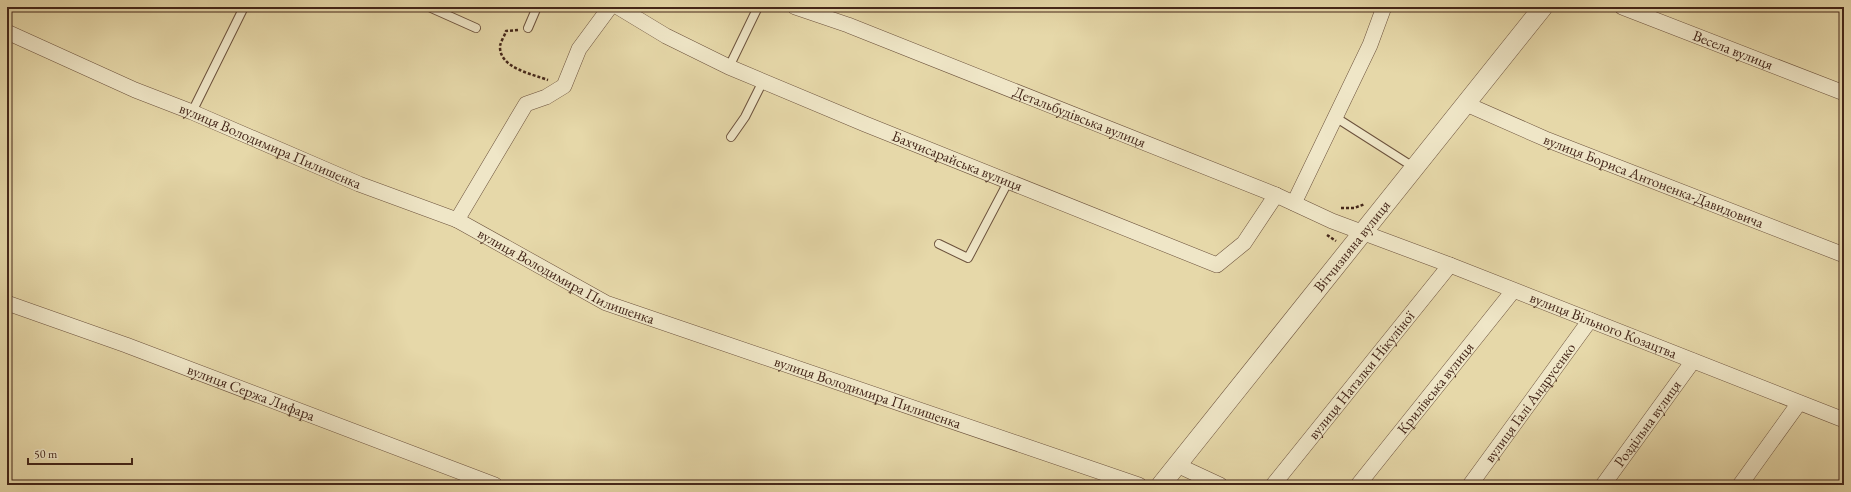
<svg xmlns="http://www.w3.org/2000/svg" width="1851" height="492" font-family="'EB Garamond',serif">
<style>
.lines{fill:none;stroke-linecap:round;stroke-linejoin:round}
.service-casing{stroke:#6c523d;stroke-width:10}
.minor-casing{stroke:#6c523d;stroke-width:16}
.tertiary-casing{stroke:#6c523d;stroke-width:20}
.path{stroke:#442619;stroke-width:2.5;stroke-dasharray:3 2;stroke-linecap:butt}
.service{stroke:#efe6c7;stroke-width:8}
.minor{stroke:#efe6c7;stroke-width:15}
.tertiary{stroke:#efe6c7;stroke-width:19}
.labels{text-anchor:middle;stroke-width:4;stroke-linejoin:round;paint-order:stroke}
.street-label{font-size:15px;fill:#442619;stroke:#efe6c7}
</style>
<rect width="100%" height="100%" fill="#e6d8a9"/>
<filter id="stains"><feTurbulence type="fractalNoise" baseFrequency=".005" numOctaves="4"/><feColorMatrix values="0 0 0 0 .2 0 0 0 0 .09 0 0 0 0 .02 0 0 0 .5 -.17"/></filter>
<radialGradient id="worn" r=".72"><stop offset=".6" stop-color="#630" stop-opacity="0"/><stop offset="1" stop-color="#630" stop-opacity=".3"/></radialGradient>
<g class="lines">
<g class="service-casing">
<path id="service" d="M 429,7 L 476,28
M 528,28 L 537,7
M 729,67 L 758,7
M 192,112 L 244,7
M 1335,117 L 1415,168
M 731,137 L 745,117 L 763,81
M 939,244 L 968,258 L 1008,182"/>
</g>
<g class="minor-casing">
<g id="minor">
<path id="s1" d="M 618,7 L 666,36 L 729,67 L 865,124 L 1217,265 L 1244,243 L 1276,195"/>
<path id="s2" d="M 795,7 L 848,25 L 1276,195 L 1332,221 L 1450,265 L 1844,420"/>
<path id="s3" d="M 1622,7 L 1844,93"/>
<path id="s4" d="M 7,32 L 135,90 L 192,112 L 359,184 L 457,220 L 606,303 L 1139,485"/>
<path id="s5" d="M 1466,104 L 1548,140 L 1844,255"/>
<path d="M 1294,203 L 1370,45 L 1384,7"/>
<path d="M 457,220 L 526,104 L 546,97 L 564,86 L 579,49 L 610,7"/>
<path id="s6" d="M 7,303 L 126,345 L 495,485"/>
<path d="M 1177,465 L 1220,485"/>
<path id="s7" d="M 1273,485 L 1450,265"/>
<path id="s8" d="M 1358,485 L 1513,291"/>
<path id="s9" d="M 1470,485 L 1590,320"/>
<path id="s10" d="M 1603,485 L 1693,361"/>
<path d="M 1740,485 L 1799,403"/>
</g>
</g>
<g class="tertiary-casing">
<g id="tertiary">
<path id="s11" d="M 1161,485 L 1543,7"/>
</g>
</g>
<path class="path" d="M 518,30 L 506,31 C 505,35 501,41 500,46 C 499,68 532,74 548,80
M 1341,208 L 1354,208 L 1365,204
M 1327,235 L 1336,241"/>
<use href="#service" class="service"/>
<use href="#minor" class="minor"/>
<use href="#tertiary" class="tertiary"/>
</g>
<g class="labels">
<g class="street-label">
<text dy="5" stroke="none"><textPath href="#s3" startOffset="119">Весела вулиця</textPath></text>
<text dy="5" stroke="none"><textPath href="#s2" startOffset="305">Детальбудівська вулиця</textPath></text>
<text dy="5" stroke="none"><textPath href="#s4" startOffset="287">вулиця Володимира Пилишенка</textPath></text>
<text dy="5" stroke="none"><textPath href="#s1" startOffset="373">Бахчисарайська вулиця</textPath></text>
<text dy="5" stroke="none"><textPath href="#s5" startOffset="203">вулиця Бориса Антоненка-Давидовича</textPath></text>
<text dy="5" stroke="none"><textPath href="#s11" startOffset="306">Вітчизняна вулиця</textPath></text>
<text dy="5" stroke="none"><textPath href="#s4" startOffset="611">вулиця Володимира Пилишенка</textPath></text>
<text dy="5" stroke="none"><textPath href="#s2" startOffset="869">вулиця Вільного Козацтва</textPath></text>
<text dy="5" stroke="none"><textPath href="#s7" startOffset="141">вулиця Наталки Нікуліної</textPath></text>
<text dy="5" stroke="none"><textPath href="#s8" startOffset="124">Крилівська вулиця</textPath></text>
<text dy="5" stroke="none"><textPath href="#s6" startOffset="260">вулиця Сержа Лифара</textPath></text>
<text dy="5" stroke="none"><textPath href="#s4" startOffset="935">вулиця Володимира Пилишенка</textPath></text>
<text dy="5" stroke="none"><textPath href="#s9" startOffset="102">вулиця Галі Андрусенко</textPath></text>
<text dy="5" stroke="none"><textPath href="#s10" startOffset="76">Роздільна вулиця</textPath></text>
</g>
</g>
<rect width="1851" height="492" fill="none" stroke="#e6d8a9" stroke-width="24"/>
<rect x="8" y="8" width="1835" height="476" fill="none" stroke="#442619" stroke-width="2"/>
<rect x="12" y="12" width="1827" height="468" fill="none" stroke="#442619"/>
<path d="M28 458v6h104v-6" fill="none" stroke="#442619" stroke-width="2"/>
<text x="34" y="458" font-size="12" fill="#442619" stroke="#efe6c7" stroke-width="3" paint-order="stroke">50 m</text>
<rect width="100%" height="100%" filter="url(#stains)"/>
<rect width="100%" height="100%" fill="url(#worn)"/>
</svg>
